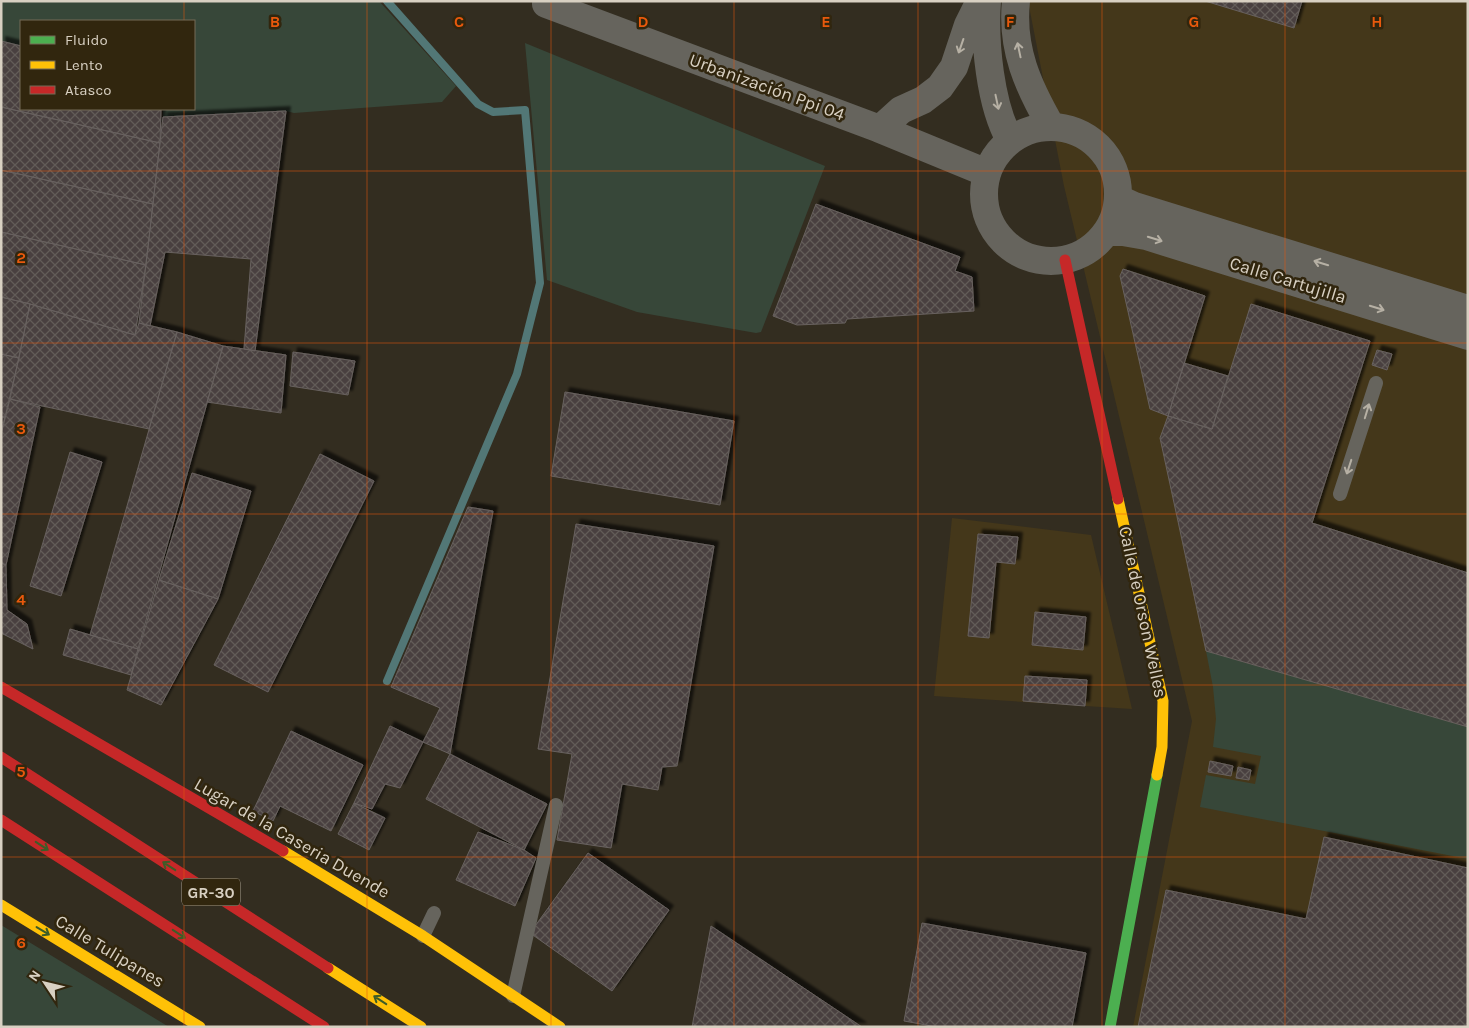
<svg xmlns="http://www.w3.org/2000/svg" width="1469" height="1028" font-family="Karla,sans-serif">
<style>
.built{fill:#44371a}
.green{fill:#374739}
.lines{fill:none;stroke-linecap:round;stroke-linejoin:round}
.stream{stroke:#527776;stroke-width:8}
.building{fill:url(#building-cross-hatch);stroke:#68615f;filter:url(#shadow)}
.lane{stroke:#66645d;stroke-width:14}
.street{stroke:#66645d;stroke-width:28}
.fast{stroke:#4caf50;stroke-width:11}
.slow{stroke:#ffc107;stroke-width:11}
.jam{stroke:#c62828;stroke-width:11}
.oneway{stroke:#b6b0a4}
.oneway2{stroke:#3c5d28}
.grid{fill:none;stroke:#e8590c;stroke-width:1;stroke-opacity:0.55}
.labels{text-anchor:middle;stroke-width:5;stroke-linejoin:round;paint-order:stroke}
.shield{fill:#31260e;stroke:#a69d8c;stroke-width:1}
.shield-label{font-size:16px;font-weight:bold;fill:#d8d0c2}
.street-label{font-size:18px;fill:#d8d0c2;stroke:#31260e}
.grid-label{font-size:16px;text-anchor:middle;font-weight:bold;fill:#e8590c;stroke:#31260e;stroke-width:5;stroke-linejoin:round;paint-order:stroke}
</style>
<defs>
<pattern id="building-cross-hatch" width="8" height="8" patternUnits="userSpaceOnUse" patternTransform="scale(1.25)"><rect width="8" height="8" fill="#48413f"/><path d="M0 0l8 8M0 8l8-8" fill="none" stroke="#625b59"/></pattern>
<filter id="shadow"><feDropShadow dx="4.5" dy="-4.5" stdDeviation="1" flood-color="#0009"/></filter>
</defs>
<rect width="100%" height="100%" fill="#332d20"/>
<path class="built" d="M 1028,1 L 1468,1 L 1468,1027 L 1133,1027 L 1192,721 L 1064,186 Z
M 952,518 L 1091,535 L 1132,709 L 934,696 Z"/>
<path class="green" d="M 1,1 L 379,1 L 456,86 L 442,102 L 294,113 L 286,111 L 163,117 L 163,109 L 194,109 L 194,21 L 21,21 L 21,46 L 1,41 Z
M 525,43 L 825,166 L 761,332 L 756,333 L 637,312 L 547,280 Z
M 1206,651 L 1468,727 L 1468,859 L 1200,807 L 1206,775 L 1255,784 L 1261,756 L 1213,747 L 1216,719 L 1213,687 Z
M 1,925 L 169,1027 L 1,1027 Z"/>
<g class="lines">
<path class="stream" d="M 387,681 L 517,374 L 540,283 L 525,110 L 493,112 L 478,104 L 387,1"/>
</g>
<path class="building" d="M 1205,1 L 1302,1 L 1294,28 Z
M 1,41 L 21,46 L 21,109 L 161,109 L 160,143 L 1,107 Z
M 1,107 L 160,143 L 153,204 L 1,170 Z
M 286,111 L 255,351 L 244,349 L 251,259 L 165,252 L 150,326 L 139,323 L 163,117 Z
M 1,170 L 153,204 L 146,265 L 1,232 Z
M 816,204 L 960,257 L 955,271 L 972,277 L 974,311 L 847,319 L 845,323 L 797,325 L 773,316 Z
M 1,232 L 146,265 L 135,335 L 30,304 L 1,297 Z
M 1123,269 L 1205,296 L 1168,416 L 1150,409 L 1120,276 Z
M 1,297 L 30,304 L 19,358 L 1,354 Z
M 30,304 L 135,335 L 139,323 L 177,332 L 149,429 L 10,399 Z
M 1251,304 L 1370,341 L 1312,523 L 1468,573 L 1468,727 L 1206,651 L 1160,438 L 1168,416 L 1212,429 Z
M 177,332 L 223,346 L 138,649 L 90,635 Z
M 223,346 L 286,355 L 281,413 L 207,402 Z
M 1377,350 L 1392,354 L 1387,370 L 1372,365 Z
M 293,352 L 355,361 L 348,395 L 290,386 Z
M 1,354 L 19,358 L 5,417 L 1,417 Z
M 1184,363 L 1228,376 L 1212,429 L 1168,416 Z
M 565,392 L 734,421 L 720,505 L 551,476 Z
M 10,399 L 40,407 L 6,565 L 1,563 L 1,434 Z
M 1,417 L 5,417 L 1,434 Z
M 70,452 L 102,462 L 61,596 L 30,586 Z
M 320,454 L 374,481 L 268,692 L 214,665 Z
M 192,473 L 251,491 L 218,599 L 159,580 Z
M 468,507 L 493,511 L 450,754 L 423,742 L 440,708 L 391,687 Z
M 576,524 L 714,546 L 677,766 L 662,767 L 658,790 L 622,784 L 611,848 L 557,840 L 572,754 L 538,749 Z
M 978,534 L 1018,537 L 1015,564 L 996,562 L 989,638 L 968,636 Z
M 1,563 L 6,565 L 7,610 L 27,624 L 33,649 L 1,633 Z
M 159,580 L 218,599 L 161,705 L 127,690 Z
M 1035,612 L 1086,617 L 1083,650 L 1032,645 Z
M 70,629 L 138,649 L 131,675 L 63,655 Z
M 1025,676 L 1087,680 L 1085,706 L 1023,701 Z
M 390,726 L 423,742 L 400,788 L 385,784 L 372,809 L 354,803 Z
M 291,731 L 363,765 L 331,831 L 280,806 L 273,821 L 253,811 Z
M 450,754 L 547,804 L 524,850 L 426,799 Z
M 1210,761 L 1233,766 L 1231,776 L 1208,772 Z
M 1238,767 L 1251,770 L 1249,780 L 1236,778 Z
M 354,803 L 385,818 L 369,850 L 338,834 Z
M 478,832 L 524,850 L 536,858 L 515,906 L 456,880 Z
M 1324,837 L 1468,868 L 1468,1027 L 1138,1027 L 1166,890 L 1306,919 Z
M 588,853 L 669,910 L 612,991 L 530,933 Z
M 922,923 L 1086,953 L 1072,1027 L 937,1027 L 904,1021 Z
M 711,926 L 862,1027 L 692,1027 Z"/>
<g class="lines">
<path class="lane" d="M 1340,494 L 1376,383
M 423,936 L 434,913
M 513,996 L 556,805"/>
<path class="street" d="M 987,1 C 984,41 990,105 1010,140
M 1016,1 C 1011,49 1028,86 1051,126
M 546,4 L 880,129 L 987,173
M984 194a67 67 0 1 1 134 0a67 67 0 1 1-134 0Z
M 880,129 L 901,110 L 923,100 L 940,87 L 954,67 L 968,25 L 980,1
M 1119,199 L 1134,206 L 1468,309
M 1107,232 L 1123,232 L 1146,236 L 1468,336"/>
<path class="fast" d="M 1110,1027 L 1157,775"/>
<path class="slow" d="M 1118,499 L 1163,701 L 1162,747 L 1157,775
M 283,851 L 423,936 L 560,1027
M 1,905 L 200,1027
M 328,968 L 421,1027"/>
<path class="jam" d="M 1065,260 L 1118,499
M 1,687 L 283,851
M 1,757 L 328,968
M 1,820 L 324,1027"/>
</g>
<defs><path id="oneway-shaft" d="M-6 0H5M1.5-3L5.5 0L1.5 3" fill="none" stroke-width="1.6" stroke-linecap="round" stroke-linejoin="round" transform="scale(1.25)"/></defs>
<g class="oneway">
<use href="#oneway-shaft" transform="translate(961 46) rotate(109)"/>
<use href="#oneway-shaft" transform="translate(1019 50) rotate(-102)"/>
<use href="#oneway-shaft" transform="translate(997 102) rotate(78)"/>
<use href="#oneway-shaft" transform="translate(1155 239) rotate(17)"/>
<use href="#oneway-shaft" transform="translate(1321 263) rotate(-163)"/>
<use href="#oneway-shaft" transform="translate(1377 308) rotate(17)"/>
<use href="#oneway-shaft" transform="translate(1367 411) rotate(-73)"/>
<use href="#oneway-shaft" transform="translate(1349 467) rotate(108)"/>
</g>
<g class="oneway2">
<use href="#oneway-shaft" transform="translate(42 846) rotate(33)"/>
<use href="#oneway-shaft" transform="translate(169 866) rotate(-147)"/>
<use href="#oneway-shaft" transform="translate(43 931) rotate(31)"/>
<use href="#oneway-shaft" transform="translate(179 934) rotate(33)"/>
<use href="#oneway-shaft" transform="translate(380 1000) rotate(-147)"/>
</g>
<path class="grid" d="M 184,1 L 184,21M 367,1 L 367,1027M 551,1 L 551,1027M 734,1 L 734,1027M 918,1 L 918,1027M 1102,1 L 1102,1027M 1285,1 L 1285,1027M 184,109 L 184,1027M 1,171 L 1468,171M 1,343 L 1468,343M 1,514 L 1468,514M 1,685 L 1468,685M 1,857 L 1468,857"/>
<g class="labels">
<rect class="shield" x="182" y="878.5" width="58" height="27" rx="4"/>
<g class="shield-label">
<text x="211" y="898">GR-30</text>
</g>
<g class="street-label">
<text transform="translate(767 87) rotate(20)" y="6">Urbanización Ppi 04</text>
<text transform="translate(1288 280) rotate(17)" y="6">Calle Cartujilla</text>
<text transform="translate(1143 612) rotate(78)" y="6">Calle de Orson Welles</text>
<text transform="translate(292 838) rotate(30)" y="6">Lugar de la Caseria Duende</text>
<text transform="translate(110 951) rotate(31)" y="6">Calle Tulipanes</text>
</g>
</g>
<g class="grid-label">
<text x="275" y="27">B</text>
<text x="459" y="27">C</text>
<text x="643" y="27">D</text>
<text x="826" y="27">E</text>
<text x="1010" y="27">F</text>
<text x="1194" y="27">G</text>
<text x="1377" y="27">H</text>
<text x="21" y="263">2</text>
<text x="21" y="434">3</text>
<text x="21" y="605">4</text>
<text x="21" y="777">5</text>
<text x="21" y="948">6</text>
</g>
<rect width="1469" height="1028" fill="none" stroke="#d8d0c2" stroke-width="5"/>
<rect x="20" y="20" width="175" height="90" fill="#31260e" stroke="#746a56"/>
<rect x="30" y="36" width="25" height="8" fill="#4caf50" stroke="#746a56"/>
<text x="65" y="45" font-size="15" fill="#d8d0c2">Fluido</text>
<rect x="30" y="61" width="25" height="8" fill="#ffc107" stroke="#746a56"/>
<text x="65" y="70" font-size="15" fill="#d8d0c2">Lento</text>
<rect x="30" y="86" width="25" height="8" fill="#c62828" stroke="#746a56"/>
<text x="65" y="95" font-size="15" fill="#d8d0c2">Atasco</text>
<g transform="translate(45 983) rotate(305)" stroke="#31260e" stroke-width="4" paint-order="stroke">
<path d="M0-4L9 19L0 12L-9 19Z" fill="#d8d0c2"/>
<text y="-8" font-size="14" font-weight="bold" text-anchor="middle" fill="#d8d0c2">N</text>
</g>
</svg>
